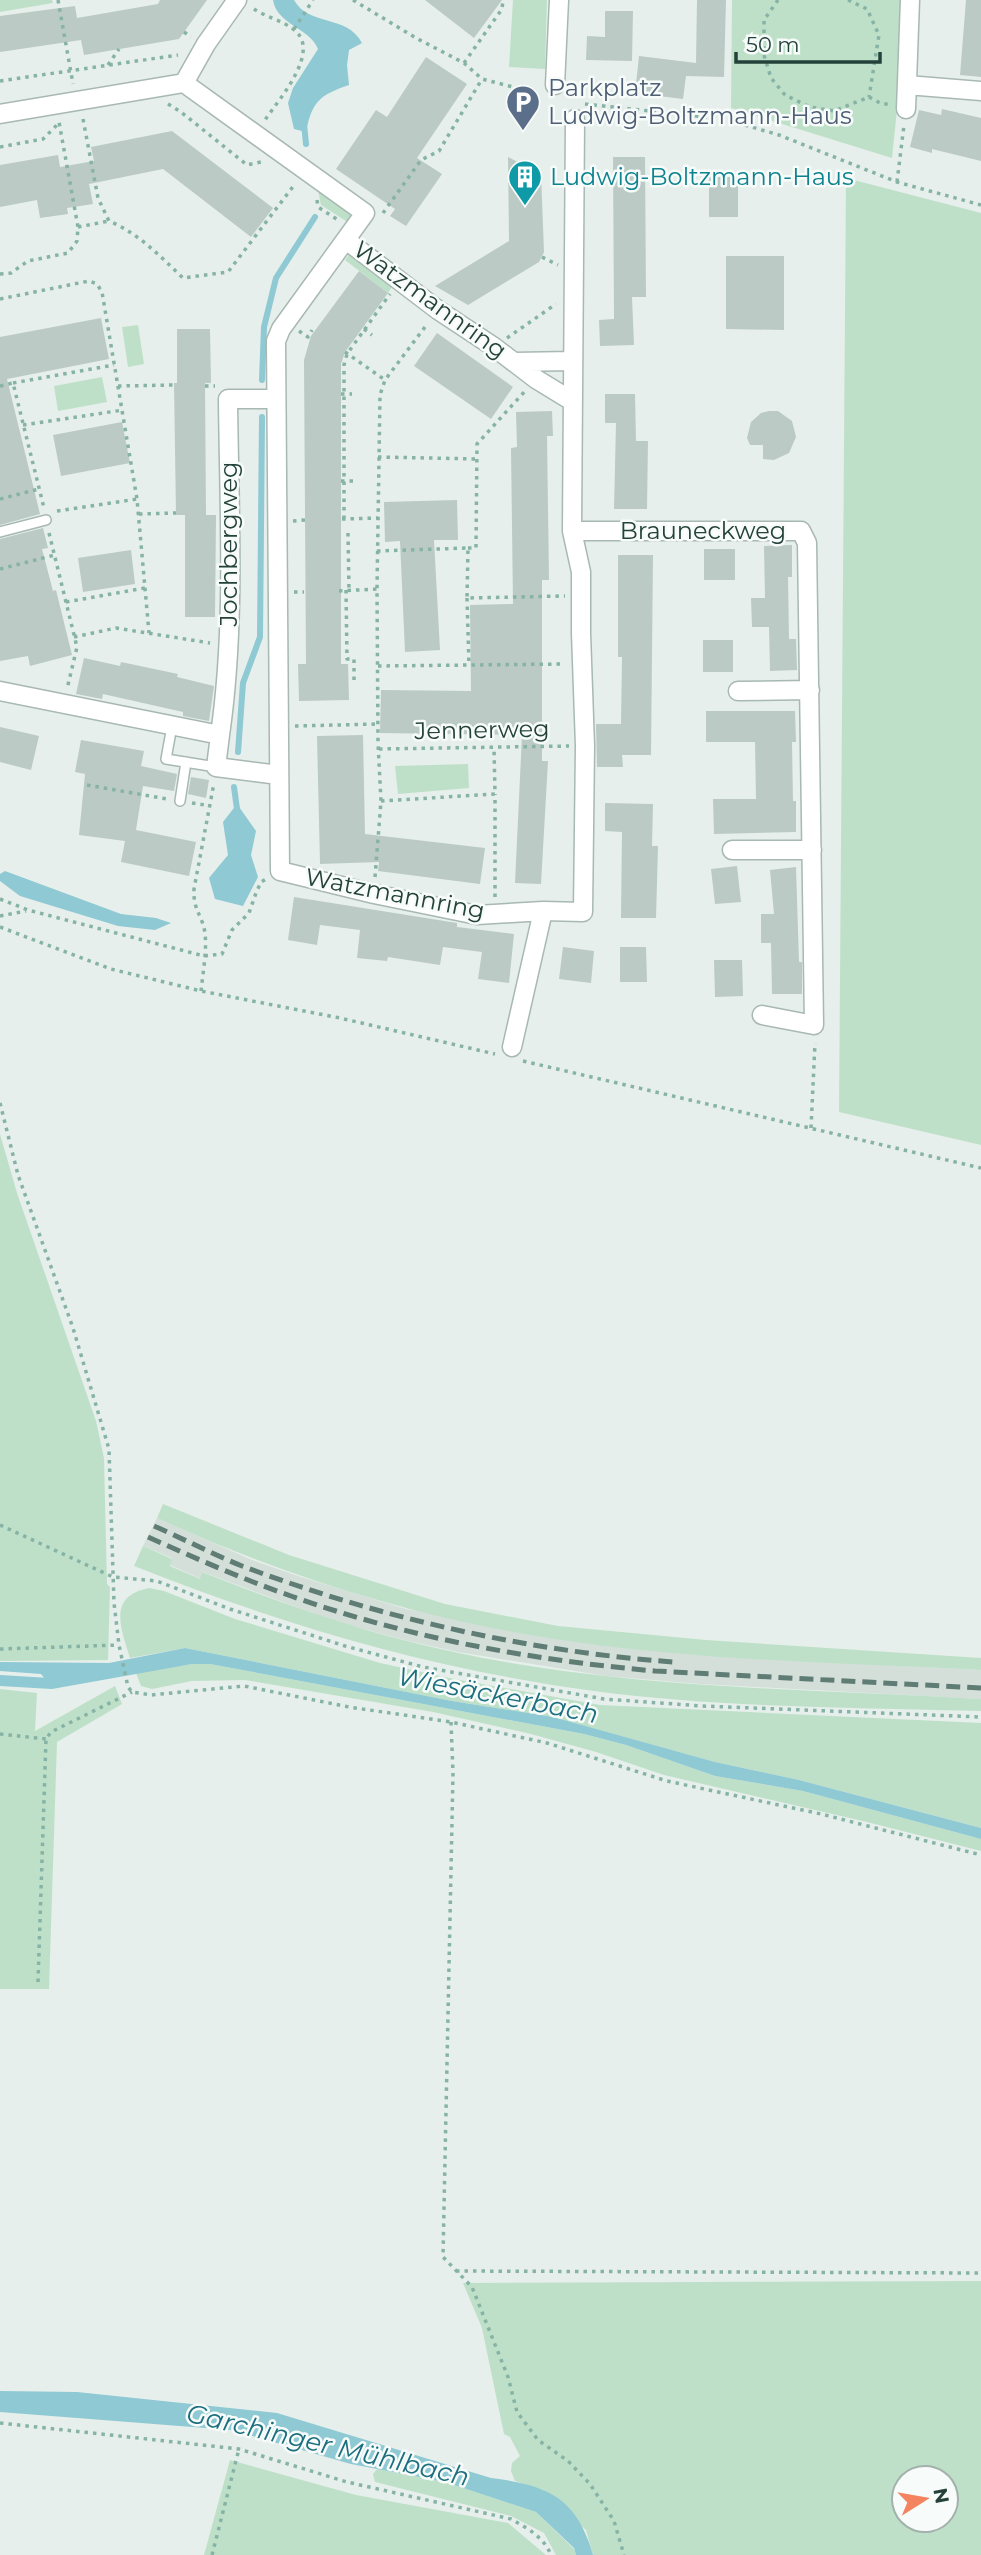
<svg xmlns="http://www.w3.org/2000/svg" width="981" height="2555" font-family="Montserrat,sans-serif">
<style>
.built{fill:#d4dfda}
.green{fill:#bfe0c8;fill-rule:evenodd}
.water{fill:#8ec9d4}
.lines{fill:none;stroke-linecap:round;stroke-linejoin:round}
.stream{stroke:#8ec9d4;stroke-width:6}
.building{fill:#bbcac4}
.service-casing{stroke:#a8b8b2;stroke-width:12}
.minor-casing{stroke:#a8b8b2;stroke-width:21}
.path{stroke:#86b3a5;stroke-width:3.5;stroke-dasharray:3.5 5;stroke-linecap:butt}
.service{stroke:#fff;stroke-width:9}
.minor{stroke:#fff;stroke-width:18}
.rail{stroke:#5f7d75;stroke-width:5;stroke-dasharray:14 7;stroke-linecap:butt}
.labels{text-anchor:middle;stroke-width:5;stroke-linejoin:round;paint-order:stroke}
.service-label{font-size:24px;fill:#4e5e75;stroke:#f7fbf9;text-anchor:start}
.culture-label{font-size:24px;fill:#0d838f;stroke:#f7fbf9;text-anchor:start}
.street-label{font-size:24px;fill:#24423a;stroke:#f7fbf9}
.water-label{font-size:26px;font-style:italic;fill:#1c6f80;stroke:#f7fbf9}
</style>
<rect width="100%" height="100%" fill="#e6efeb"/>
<path class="built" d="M 157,1518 L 252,1560 L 301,1577 L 406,1609 L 626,1648 L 761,1659 L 981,1670 L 981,1699 L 700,1684 L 606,1676 L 458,1652 L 404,1640 L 331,1620 L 203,1572 L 201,1579 L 170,1565 L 172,1558 L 143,1546 Z"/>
<path class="green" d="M 0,0 L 52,0 L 53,3 L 0,12 Z
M 513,0 L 547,0 L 545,69 L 509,67 Z
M 732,0 L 903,0 L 897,102 L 898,100 L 892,158 L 731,108 Z
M 846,178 L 981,213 L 981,1145 L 839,1112 Z
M 317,185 L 352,212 L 349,223 L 321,205 Z
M 351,252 L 394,284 L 388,293 L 345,260 Z
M 138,325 L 144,364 L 128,367 L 122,327 Z
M 102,377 L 107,402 L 58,411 L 54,386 Z
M 468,764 L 469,788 L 398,794 L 395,766 Z
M 0,1134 L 17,1193 L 96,1421 L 104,1458 L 107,1584 L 110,1587 L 108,1660 L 0,1661 Z
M 163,1504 L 289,1555 L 445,1604 L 558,1626 L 706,1640 L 981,1658 L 981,1670 C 846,1663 709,1661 575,1642 C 430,1622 290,1579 157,1518 Z
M 143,1546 L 172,1559 L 170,1566 L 200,1579 L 202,1572 C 268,1598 334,1622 403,1640 C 590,1689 789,1688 981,1699 L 981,1711 C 852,1707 721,1708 594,1691 C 435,1670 282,1625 134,1566 Z
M 149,1588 L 164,1591 L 235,1619 L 380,1663 L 454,1679 L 600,1705 L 981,1723 L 981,1828 L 799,1780 L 715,1762 L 552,1717 L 452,1701 L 185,1648 L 130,1658 C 120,1627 108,1596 149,1588 Z
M 192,1664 L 210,1664 L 584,1734 L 626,1745 L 715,1776 L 803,1791 L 981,1839 L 981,1851 L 867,1822 L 664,1775 L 596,1752 L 531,1734 L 433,1712 L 245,1680 L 192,1681 L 152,1689 L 141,1686 L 136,1673 Z
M 115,1686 L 122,1704 L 57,1742 L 49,1989 L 0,1989 L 0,1689 L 37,1693 L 35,1731 Z
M 981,2281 L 981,2555 L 593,2555 L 586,2530 L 543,2490 L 515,2481 L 511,2471 L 512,2463 L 520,2456 L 510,2437 L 504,2434 L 482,2328 L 463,2283 ZM 904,2478 L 946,2478 L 946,2520 L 904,2520 Z
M 230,2460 L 356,2495 L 508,2523 L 546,2555 L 204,2555 Z
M 377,2469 L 445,2482 L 536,2512 L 574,2549 L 576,2555 L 556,2555 L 544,2533 L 511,2516 L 375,2482 L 373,2474 Z"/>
<path class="water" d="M 273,0 L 294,0 C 309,27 347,14 362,43 L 349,50 L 347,65 L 349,85 C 320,95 312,101 306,132 L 294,129 L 288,103 L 293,88 L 318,49 C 309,27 277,25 273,0 Z
M 237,804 L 256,831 L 251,855 L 258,877 L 243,906 L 215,899 L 209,878 L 228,855 L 223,822 Z
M 5,871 L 121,914 L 156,918 L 171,923 L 155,930 L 118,926 L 20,896 L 0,881 L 0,874 Z
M 185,1648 L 452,1701 L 553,1717 L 715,1762 L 799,1780 L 981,1828 L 981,1839 L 803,1791 L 715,1776 L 626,1745 L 584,1734 L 210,1664 L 192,1664 L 52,1689 L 0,1686 L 0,1680 L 41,1682 L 45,1679 L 41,1674 L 0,1671 L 0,1662 L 109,1663 Z
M 0,2391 L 77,2392 L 277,2413 L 491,2478 C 548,2485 577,2498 593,2555 L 576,2555 L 574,2548 L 536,2512 L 445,2482 L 351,2464 L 231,2430 L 0,2412 Z"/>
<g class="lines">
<path class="stream" d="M 304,124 L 306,144
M 262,380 L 264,327 L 276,278 L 315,217
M 238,752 L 243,683 L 260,637 L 262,417
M 234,787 L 237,809
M 0,1678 L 50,1681"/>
</g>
<path class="building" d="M 160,0 L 207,0 L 179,39 L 84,55 L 81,40 L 0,52 L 0,16 L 75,6 L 77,18 L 158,4 Z
M 425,0 L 502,0 L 474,38 Z
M 697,0 L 726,0 L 724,77 L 686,76 L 683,99 L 635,93 L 639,56 L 696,63 Z
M 966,0 L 981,0 L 981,77 L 960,75 Z
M 605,11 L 633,11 L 632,61 L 586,60 L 587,36 L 605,37 Z
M 426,57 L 467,84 L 417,158 L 442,174 L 406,226 L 390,216 L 395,209 L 336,169 L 376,110 L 387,117 Z
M 942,109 L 981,118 L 981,161 L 932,149 L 932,153 L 910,147 L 919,110 L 941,115 Z
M 172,131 L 273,208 L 251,237 L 163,169 L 89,184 L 93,204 L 67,208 L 68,214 L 40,218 L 37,200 L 0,207 L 0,165 L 58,155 L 60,167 L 94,161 L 91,147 Z
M 508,157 L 541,174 L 544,252 L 539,262 L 468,305 L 435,286 L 509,241 Z
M 613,157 L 645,157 L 646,297 L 632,297 L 634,345 L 600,346 L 599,320 L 614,319 Z
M 709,177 L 738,177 L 738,217 L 709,217 Z
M 726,256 L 784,256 L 784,330 L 726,329 Z
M 359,271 L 388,293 L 345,352 L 341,364 L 341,664 L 348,664 L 349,700 L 299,701 L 298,664 L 306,664 L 304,360 L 311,336 Z
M 101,318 L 109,359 L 7,379 L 40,514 L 0,525 L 0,337 Z
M 177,329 L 210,329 L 211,383 L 205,383 L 206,515 L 216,515 L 215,617 L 185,617 L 185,515 L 176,515 L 174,383 L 177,383 Z
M 437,333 L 513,387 L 491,419 L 414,366 Z
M 605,394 L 635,394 L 636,441 L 648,441 L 647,509 L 614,509 L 616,423 L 605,423 Z
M 552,411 L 553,436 L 547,436 L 549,580 L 542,580 L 542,761 L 548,761 L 541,884 L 515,883 L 522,735 L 380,733 L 381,690 L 471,691 L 470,605 L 513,604 L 511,448 L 517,447 L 516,412 Z
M 769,411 L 778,411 L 792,421 L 796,437 L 789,453 L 774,460 L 763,459 L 763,445 L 750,445 L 747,438 L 751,422 L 761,413 Z
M 122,422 L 130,463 L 61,476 L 53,435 Z
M 457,500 L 458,540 L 434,540 L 440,650 L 405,652 L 400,541 L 385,542 L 384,502 Z
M 43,528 L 48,548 L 42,549 L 53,591 L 56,590 L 72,655 L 30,666 L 28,656 L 0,661 L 0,539 Z
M 792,545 L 792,577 L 788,577 L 789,639 L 796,639 L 797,670 L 770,671 L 769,627 L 752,627 L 751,598 L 765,598 L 764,546 Z
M 704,549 L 735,549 L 735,580 L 704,580 Z
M 131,550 L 135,584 L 83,592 L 78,558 Z
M 618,555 L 653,555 L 651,755 L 622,755 L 623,767 L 597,767 L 596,724 L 621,724 L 622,657 L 618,657 Z
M 703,640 L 733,640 L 733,672 L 703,672 Z
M 84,658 L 120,666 L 121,662 L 178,674 L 177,677 L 214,686 L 209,721 L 183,716 L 183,712 L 103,694 L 102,699 L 76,694 Z
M 706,711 L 795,711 L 796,742 L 792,742 L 793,801 L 796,801 L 796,832 L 714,834 L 713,799 L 756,799 L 755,742 L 706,742 Z
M 0,727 L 39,736 L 31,770 L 0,762 Z
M 363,735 L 365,834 L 485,848 L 480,884 L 378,871 L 379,862 L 320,864 L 317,736 Z
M 81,740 L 144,751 L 141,766 L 177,774 L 174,791 L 143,786 L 136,830 L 196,842 L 189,876 L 121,862 L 125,841 L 79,835 L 85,774 L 75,772 Z
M 191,777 L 209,780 L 206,798 L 188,794 Z
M 605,803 L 653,804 L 652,846 L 658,846 L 656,918 L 621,918 L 622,832 L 605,831 Z
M 737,866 L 741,902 L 715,904 L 711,869 Z
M 796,867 L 799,962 L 802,962 L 802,994 L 772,994 L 771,943 L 761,943 L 761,914 L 774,914 L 770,870 Z
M 294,897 L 457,923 L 457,927 L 514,934 L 509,983 L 478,979 L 482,952 L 443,947 L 440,965 L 388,957 L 387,961 L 357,958 L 360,930 L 320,925 L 317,945 L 288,940 Z
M 563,947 L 594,951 L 591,983 L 559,979 Z
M 620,947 L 646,947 L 647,982 L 620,982 Z
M 714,960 L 742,960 L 743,996 L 715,997 Z"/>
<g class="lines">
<g class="service-casing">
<path id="service" d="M 0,532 L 46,520
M 172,726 L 166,759 L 216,767
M 180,801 L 186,762"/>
</g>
<g class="minor-casing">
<path id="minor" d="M 184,83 L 365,213 L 281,329 L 276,341 L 280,871 L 374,894 L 477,915 L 543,911 L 583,912 L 585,746 L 581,633 L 581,572 L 572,531 L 575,119
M 555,85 L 559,0
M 907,85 L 981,91
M 906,109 L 910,0
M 0,114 L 184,83 L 206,44 L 237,0
M 346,240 L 438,310 L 494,347 L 536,379 L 572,401
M 515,362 L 571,361
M 572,531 L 801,531 L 807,543 L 814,1025 L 762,1015
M 0,691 L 220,735 L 216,767 L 279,775
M 738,691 L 810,690
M 220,735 C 236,624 229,511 228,399 L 276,399
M 732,850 L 812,850
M 512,1047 L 543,911"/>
</g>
<path class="path" d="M 58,0 L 73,84
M 353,0 L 416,38 L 464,63 L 482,79 L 540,94
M 778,0 L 764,20 L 764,55 L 771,78 L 785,95 L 810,107 L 834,111 L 869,97
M 848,0 L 867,9 L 879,35 L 869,97
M 254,9 C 266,17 283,21 293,29 C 323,50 279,99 265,120
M 294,29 L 313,0
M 184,32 L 191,37
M 464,63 L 502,9 L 503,0
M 108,65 L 119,49
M 0,81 L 178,55
M 869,97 L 882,104 L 890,104
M 168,104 L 181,112 L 247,165 L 261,162
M 585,104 L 724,119 L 779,135 L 897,182 L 981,205
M 83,119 L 98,198 L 109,221 C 138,233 160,256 183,278 L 228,272 L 295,184
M 0,147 L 43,139 L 60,122
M 897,182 L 904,125
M 317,200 L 318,207 L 338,220
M 383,213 L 421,160 L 439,151 L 482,79
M 78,227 L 109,221
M 542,257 L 558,265
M 0,274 L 11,273 L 28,261 L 68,253 L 77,241 L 78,227 L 59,122
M 0,299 L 89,281 L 97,284 L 102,292 L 137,499
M 364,329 L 372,335
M 299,331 L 308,337 L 312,330
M 507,338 L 556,304
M 345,352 L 385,380
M 13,383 L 114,365
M 0,386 L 13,383 L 44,508
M 118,386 L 174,385
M 205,386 L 215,386
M 341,394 L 352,394
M 23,425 L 123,410
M 378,457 L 477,459
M 341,481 L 353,481
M 0,499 L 39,489
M 57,511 L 137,499 L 149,633
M 139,514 L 176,513
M 342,519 L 378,518
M 344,519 L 344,365 L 347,354 L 390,294
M 293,521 L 306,520
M 49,533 L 77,647 L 67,689
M 348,533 L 349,590
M 468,548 L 476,548 L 477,444 L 526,390
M 377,551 L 468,548 L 467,598 L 565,596
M 0,569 L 55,555
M 346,590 L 347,659 L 354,659 L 354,682
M 339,591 L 377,589
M 294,592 L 304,592
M 467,598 L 469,666
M 66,602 L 145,588
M 74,637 L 116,628 L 210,643
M 378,666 L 565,664
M 295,726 L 378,724
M 379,749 L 569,746
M 87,785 L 167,799
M 381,801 L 495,794 L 494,747
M 192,803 L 211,806
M 375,877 L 381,801 L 378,743 L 377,589 L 380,395 L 385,380 L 428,323
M 495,897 L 495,794
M 0,899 L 28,910 L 204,956 L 222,954 L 232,930 L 249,913 L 256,893 L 261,882 L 266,879
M 0,916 L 26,911
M 0,927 L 111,969 L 201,991 L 340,1018 L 495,1054
M 201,991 C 203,972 207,951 205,933 C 202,914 193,911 194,889 L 214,783
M 523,1061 L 981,1168
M 0,1103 L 18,1175 L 73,1328 L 109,1449 L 114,1603 L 119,1645 L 128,1687 L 132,1692 L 151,1695 L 244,1686 L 349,1707 L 451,1722 L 547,1743 L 667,1781 L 821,1814 L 981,1855
M 811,1128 L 815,1043
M 0,1525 L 113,1577 L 157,1581 L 230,1609 L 345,1646 L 423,1667 L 604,1699 L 702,1706 L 981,1717
M 0,1649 L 119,1645
M 451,1722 L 453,1773 L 443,2257 L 472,2287 L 508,2377 L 517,2412 L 538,2440 L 568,2461 L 590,2484 L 614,2521 L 624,2555
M 0,1734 L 46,1739
M 38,1982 L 46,1739 L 51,1732 L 132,1692
M 456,2271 L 981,2273
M 0,2423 L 239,2449 L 347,2482 L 511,2519 C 527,2528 544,2537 551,2555
M 212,2555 L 239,2449"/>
<use href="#service" class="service"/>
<use href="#minor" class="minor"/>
<path class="rail" d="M 154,1526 C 184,1539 212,1554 242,1566 C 380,1618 526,1651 673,1662
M 148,1537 C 195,1558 242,1579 291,1596 C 409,1638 531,1660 655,1671 L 981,1688"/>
</g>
<defs>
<g id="parking-pin" transform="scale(1.75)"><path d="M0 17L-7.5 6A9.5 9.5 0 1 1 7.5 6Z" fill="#5c6f8a" stroke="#f7fbf9"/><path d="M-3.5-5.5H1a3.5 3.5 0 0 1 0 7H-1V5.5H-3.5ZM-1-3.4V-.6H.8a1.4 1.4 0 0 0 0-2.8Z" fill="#fff"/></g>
<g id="building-pin" transform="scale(1.75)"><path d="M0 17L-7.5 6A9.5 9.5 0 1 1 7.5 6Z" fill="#0f9aa8" stroke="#f7fbf9"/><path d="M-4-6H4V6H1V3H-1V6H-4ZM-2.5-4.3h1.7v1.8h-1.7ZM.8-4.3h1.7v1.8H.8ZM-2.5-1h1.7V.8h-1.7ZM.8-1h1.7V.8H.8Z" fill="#fff"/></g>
</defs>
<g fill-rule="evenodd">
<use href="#parking-pin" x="523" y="102"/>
<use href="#building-pin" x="525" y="177"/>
</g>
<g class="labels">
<g class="service-label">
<text x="548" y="96">Parkplatz<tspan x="548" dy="28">Ludwig-Boltzmann-Haus</tspan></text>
</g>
<g class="culture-label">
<text x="550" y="185">Ludwig-Boltzmann-Haus</text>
</g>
<g class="street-label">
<text transform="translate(430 300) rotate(36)" y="8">Watzmannring</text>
<text x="703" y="539">Brauneckweg</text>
<text transform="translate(229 544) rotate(-90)" y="8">Jochbergweg</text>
<text transform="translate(482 730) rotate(-1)" y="8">Jennerweg</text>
<text transform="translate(395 894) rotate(11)" y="8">Watzmannring</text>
</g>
<g class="water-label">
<text transform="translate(498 1695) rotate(11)" y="9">Wiesäckerbach</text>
<text transform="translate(328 2445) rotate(13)" y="9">Garchinger Mühlbach</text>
</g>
</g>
<g transform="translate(925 2499) rotate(79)"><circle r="33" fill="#f7fbf9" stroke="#a3b1ad" stroke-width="2"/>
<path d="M0-5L12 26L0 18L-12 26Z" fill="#f4845f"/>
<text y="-10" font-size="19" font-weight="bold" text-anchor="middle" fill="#24423a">N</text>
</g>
<path d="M736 52v10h144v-10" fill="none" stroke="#24423a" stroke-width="3.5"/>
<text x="746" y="52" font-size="21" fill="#24423a" stroke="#f7fbf9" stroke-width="5" paint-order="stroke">50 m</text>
</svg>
